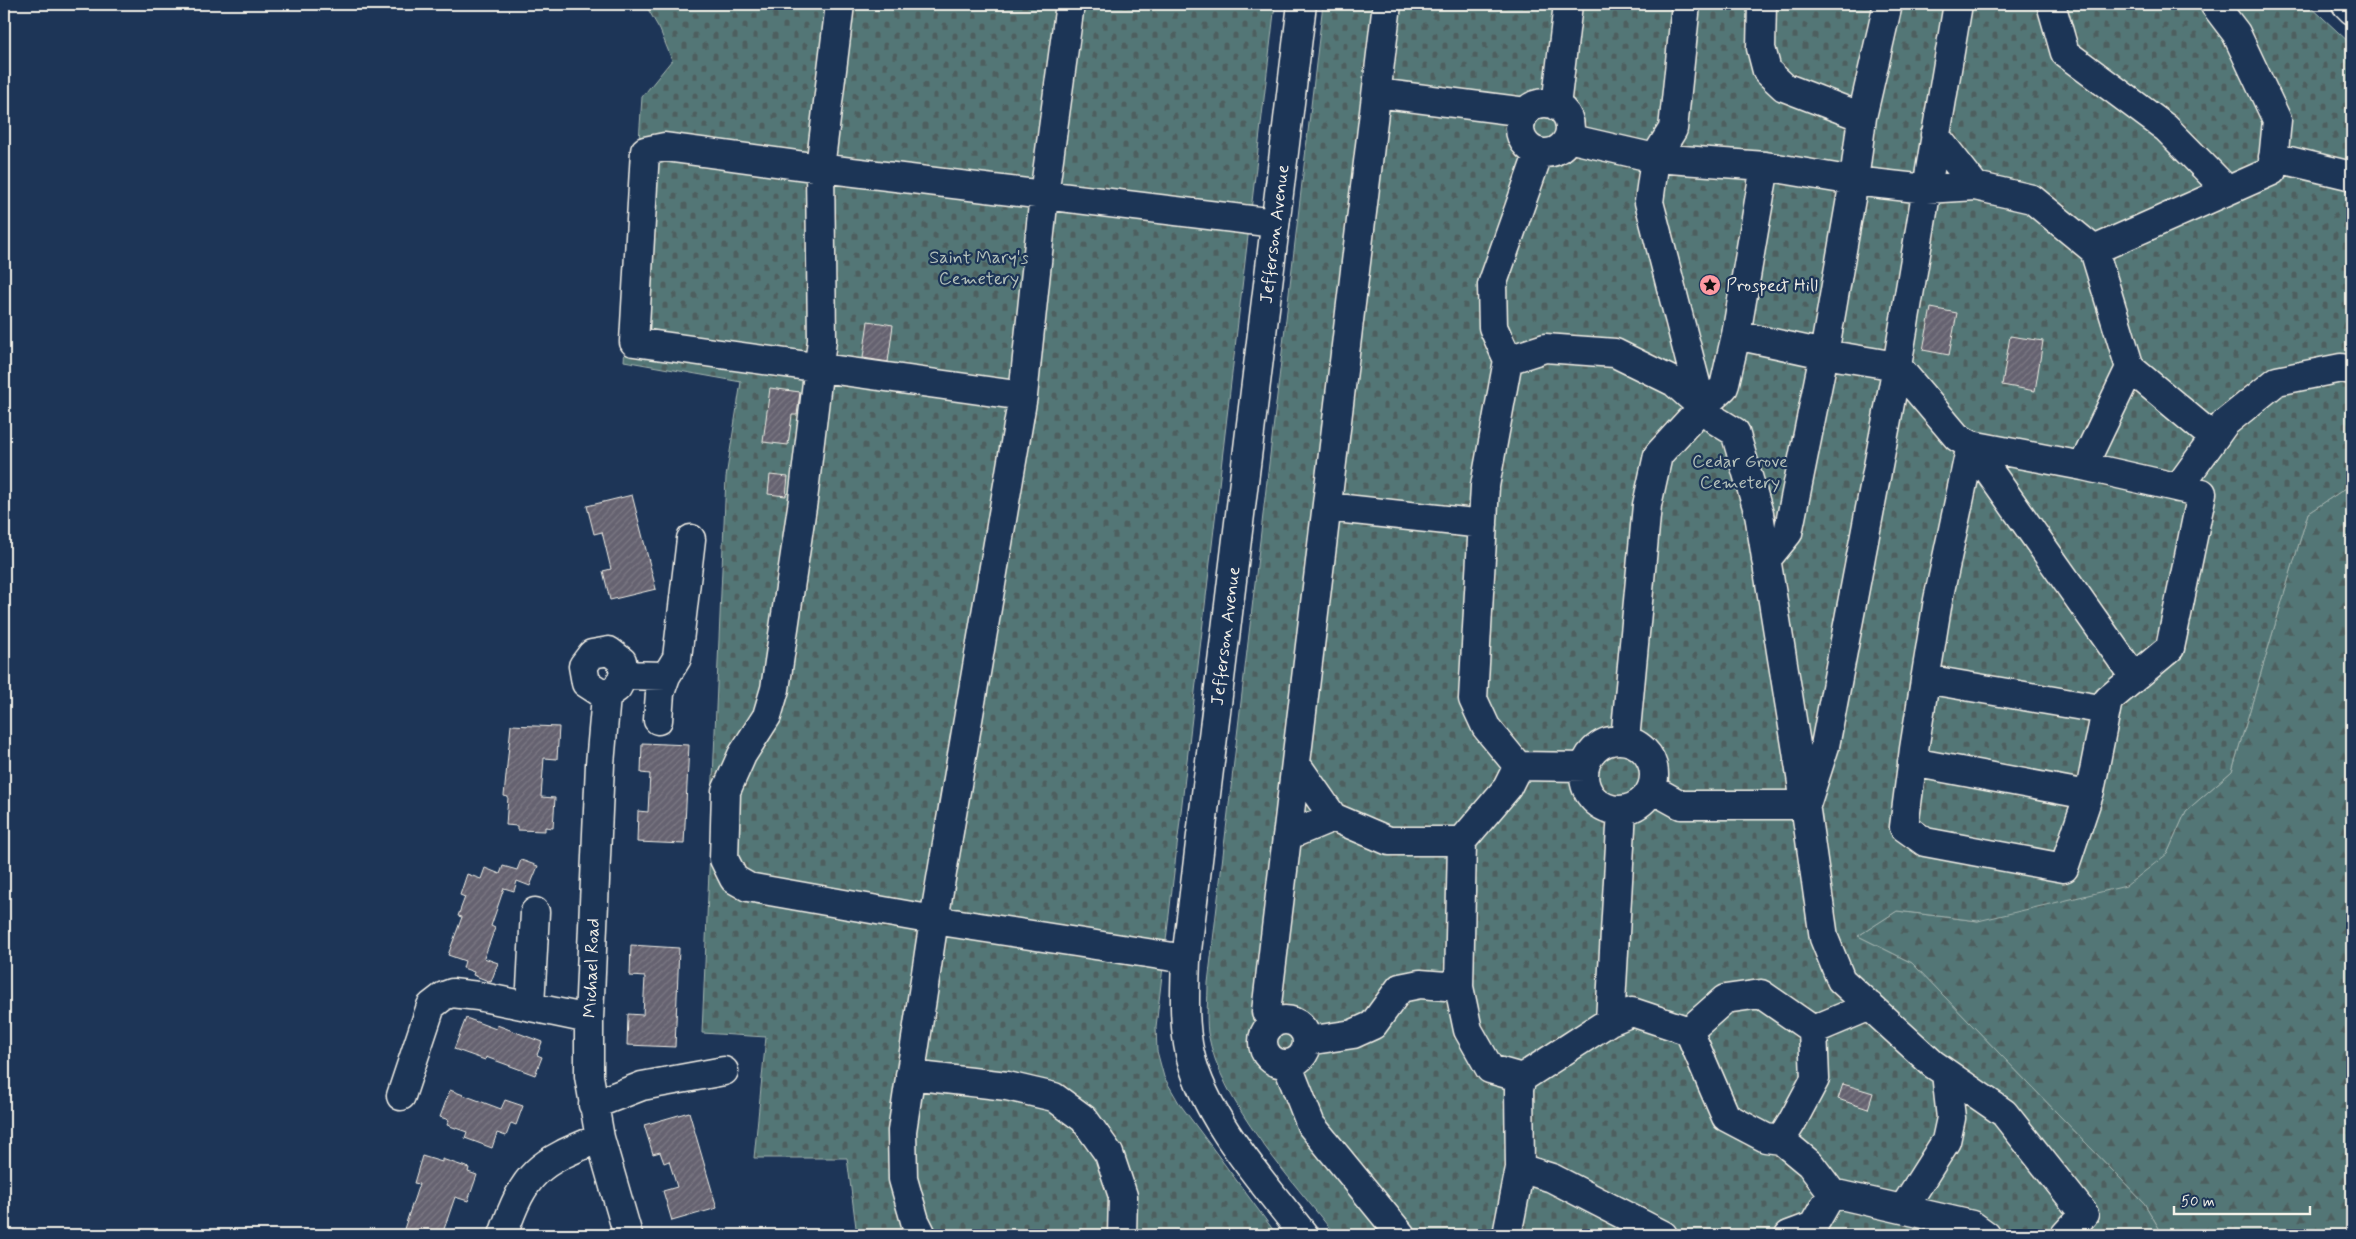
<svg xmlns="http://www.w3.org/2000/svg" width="2356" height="1239" font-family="Mynerve,sans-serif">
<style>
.forest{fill:url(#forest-firs);stroke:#a4b4af}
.cemetery{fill:url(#cemetery-stones);stroke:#a4b4af}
.building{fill:url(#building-hatch);stroke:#f4f1e8}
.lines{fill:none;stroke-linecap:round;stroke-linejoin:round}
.minor-casing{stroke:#f4f1e8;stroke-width:31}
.major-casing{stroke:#f4f1e8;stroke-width:31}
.minor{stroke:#1d3557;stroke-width:28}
.major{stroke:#1d3557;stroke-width:28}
.labels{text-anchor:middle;stroke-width:4.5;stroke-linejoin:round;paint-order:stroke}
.street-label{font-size:18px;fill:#f4f1e8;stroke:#1d3557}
.park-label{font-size:18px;fill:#b4c0ba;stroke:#1d3557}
.poi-label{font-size:18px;fill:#f4f1e8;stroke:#1d3557;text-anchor:start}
</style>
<defs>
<pattern id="forest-firs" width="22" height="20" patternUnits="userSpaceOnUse" patternTransform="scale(1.25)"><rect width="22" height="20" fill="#537676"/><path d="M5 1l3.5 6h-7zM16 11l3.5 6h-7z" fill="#4e5f5e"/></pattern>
<pattern id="cemetery-stones" width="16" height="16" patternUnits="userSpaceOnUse" patternTransform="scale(1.25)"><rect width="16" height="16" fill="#537676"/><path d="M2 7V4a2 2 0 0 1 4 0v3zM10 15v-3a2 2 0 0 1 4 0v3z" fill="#4e5f5e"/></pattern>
<pattern id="building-hatch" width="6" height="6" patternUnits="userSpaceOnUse" patternTransform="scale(1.25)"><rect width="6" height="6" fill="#656270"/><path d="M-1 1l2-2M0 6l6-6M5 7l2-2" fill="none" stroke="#7c7984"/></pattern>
</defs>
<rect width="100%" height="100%" fill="#1d3557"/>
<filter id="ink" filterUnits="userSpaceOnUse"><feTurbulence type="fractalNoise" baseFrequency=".02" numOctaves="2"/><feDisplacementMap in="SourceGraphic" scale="10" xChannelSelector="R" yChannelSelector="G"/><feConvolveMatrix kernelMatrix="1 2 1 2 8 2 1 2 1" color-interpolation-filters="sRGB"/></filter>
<g filter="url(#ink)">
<path class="forest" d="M 2352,484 L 2352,1235 L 2163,1235 L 2144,1203 L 1912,963 L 1858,936 L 1897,911 L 1978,921 L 2167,854 L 2186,811 L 2232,771 L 2308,513 Z"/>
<path class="cemetery" d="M 645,4 L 1275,4 L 1156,1027 L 1157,1051 L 1164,1077 L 1179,1103 L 1277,1235 L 857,1235 L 847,1158 L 754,1158 L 766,1037 L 702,1033 L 726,477 L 741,382 L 624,361 L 642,97 L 672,60 L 660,30 Z
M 1323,4 L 2308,4 L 2352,45 L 2352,484 L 2308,513 L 2232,771 L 2186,811 L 2167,854 L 2126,886 L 1978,921 L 1897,911 L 1858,936 L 1912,963 L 2144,1203 L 2163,1235 L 1335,1235 C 1291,1178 1221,1105 1208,1033 C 1206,1017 1208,999 1208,983 Z"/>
<path class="building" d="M 1931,308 L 1957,313 L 1949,355 L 1923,350 Z
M 868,321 L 893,325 L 888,362 L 863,358 Z
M 2010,336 L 2043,341 L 2035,391 L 2002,385 Z
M 770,388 L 800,392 L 797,415 L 792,415 L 788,445 L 763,442 Z
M 770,475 L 788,477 L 786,496 L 768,494 Z
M 632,495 L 656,589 L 610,600 L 603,571 L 611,569 L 602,532 L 594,534 L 587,506 Z
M 511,725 L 559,727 L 557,759 L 544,758 L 541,797 L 555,798 L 553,828 L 545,827 L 545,831 L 517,830 L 517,826 L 506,825 L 508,797 L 504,796 Z
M 642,743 L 689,745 L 684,844 L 637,842 L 638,811 L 648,812 L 650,774 L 641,773 Z
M 521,860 L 538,866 L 530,886 L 517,881 L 514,891 L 504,888 L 491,926 L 495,928 L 484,958 L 498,963 L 491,982 L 473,975 L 474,972 L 463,968 L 465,961 L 448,955 L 462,917 L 458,916 L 465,897 L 460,895 L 467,874 L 481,879 L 485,868 L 500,874 L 503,866 L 517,870 Z
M 631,945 L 679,948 L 675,1047 L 627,1045 L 628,1014 L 643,1015 L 645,977 L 630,976 Z
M 466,1018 L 496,1029 L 497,1025 L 542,1042 L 537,1055 L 542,1057 L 535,1075 L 486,1057 L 485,1060 L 454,1049 Z
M 1843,1084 L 1873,1093 L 1868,1109 L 1838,1099 Z
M 450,1090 L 501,1109 L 505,1100 L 523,1106 L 516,1125 L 511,1123 L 506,1136 L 497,1133 L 492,1148 L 465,1138 L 467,1132 L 447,1125 L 449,1120 L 440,1117 Z
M 689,1112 L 717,1208 L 672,1221 L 663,1191 L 677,1187 L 669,1161 L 664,1163 L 660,1152 L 653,1154 L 644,1125 Z
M 422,1156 L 442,1162 L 442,1159 L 469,1168 L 468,1172 L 477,1175 L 468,1201 L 455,1197 L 442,1235 L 402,1235 L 419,1184 L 414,1183 Z"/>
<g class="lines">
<g class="minor-casing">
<path id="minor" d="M 840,4 L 820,168 L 822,340 L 803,500 L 775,689 L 767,716 L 742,755 L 726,791 L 724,859 L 734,879 L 748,887 L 934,920 L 902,1131 L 903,1179 L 915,1221 L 922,1235
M 1070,4 L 1044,195 L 1023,396 L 934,920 L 1186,959
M 1686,4 L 1673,129 L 1655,158 L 1649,202 L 1702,407 L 1717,421 L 1735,432 L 1759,514 L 1801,776 L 1824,938 L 1841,980 L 1933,1064 L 2004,1113 L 2084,1214 L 2065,1235
M 1762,4 L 1761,48 L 1767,71 L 1784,87 L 1862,117
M 1888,4 L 1862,117 L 1854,181 L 1765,166 L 1736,335 L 1824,354 L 1897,366 L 1958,4
M 2051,4 L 2065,53 L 2166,128 L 2227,190
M 1377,93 L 1526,112
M1520 128a25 25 0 1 1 50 0a25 25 0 1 1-50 0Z
M 1556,106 L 1568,4
M 1568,138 L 1655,158 L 1765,166
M 1539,152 L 1492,285 L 1493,327 L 1508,360 L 1485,486 L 1473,699 L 1486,727 L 1518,766 L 1585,767
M 2273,157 L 2352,176
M 1975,186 L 2032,199 L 2094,250 L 2272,171 L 2277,120 L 2236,33 L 2214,4
M 2094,250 L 2130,368 L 2214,438
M 1508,360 L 1545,348 L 1615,353 L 1674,382 L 1702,407
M 1023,396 L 634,342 L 645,151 L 665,147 L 820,168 L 1275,223
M 1971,445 L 2134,677
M 2083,466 L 2130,368
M 2178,488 L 2225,423 L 2277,381 L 2341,368 L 2352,370
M 1327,507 L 1483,524
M 1766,560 L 1788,533 L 1824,354 L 1854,181 L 1926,189 L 1975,186 L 1935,135
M 624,675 L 666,676 L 677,658 L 691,539
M 1925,679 L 2106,710
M 606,696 L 586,683 L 583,666 L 592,654 L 609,651 L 622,661 L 624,675 L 617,688 L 606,696 L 600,764 L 589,1019 L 589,1076 L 600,1138 L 628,1235
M 658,720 L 660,693 L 666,676
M1584 775a35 35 0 1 1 70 0a35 35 0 1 1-70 0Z
M 1625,740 L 1647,505 L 1658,455 L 1702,407 L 1724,387 L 1736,335
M 1912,762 L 2088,795
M 1296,764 L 1333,817 L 1389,841 L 1462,841
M 1652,789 L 1681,805 L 1806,805 L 1825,746 L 1897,366 L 1957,437 L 1971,445 L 1938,600 L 1914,749 L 1904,827 L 1925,842 L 2064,868 L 2090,791 L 2108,700 L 2170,648 L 2202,493 L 2083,466 L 1971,445
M 1622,810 L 1610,1021 L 1522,1078 L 1519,1089 L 1520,1168 L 1552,1178 L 1663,1235
M 1287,836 L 1333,817
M 1459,987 L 1462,841 L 1507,788 L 1518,766
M 530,1006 L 535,912
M1263 1042a22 22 0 1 1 44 0a22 22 0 1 1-44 0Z
M 1610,1021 L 1632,1012 L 1689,1031 L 1725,999 L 1761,994 L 1813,1030 L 1815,1079 L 1792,1122 L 1781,1140 L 1766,1138 L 1726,1117 L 1689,1031
M 1274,1022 L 1266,1012 L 1387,4
M 1813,1030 L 1870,1006
M 1307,1041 L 1353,1034 L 1373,1025 L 1400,988 L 1420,984 L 1459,987 L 1468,1030 L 1490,1069 L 1522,1078
M 1287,1064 L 1311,1125 L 1401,1235
M 910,1075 L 1007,1086 L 1054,1097 L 1084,1119 L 1109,1154 L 1123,1196 L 1122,1235
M 401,1096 L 431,1006 L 444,996 L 452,993 L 478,996 L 589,1019
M 593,1105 L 642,1086 L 724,1071
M 1781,1140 L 1810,1164 L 1832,1193 L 1813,1226 L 1789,1235
M 1832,1193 L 1972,1225 L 1986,1235
M 1903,1209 L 1946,1141 L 1951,1118 L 1946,1073
M 503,1235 C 525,1171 538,1163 600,1138
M 1507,1235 L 1520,1168"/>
</g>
<g class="major-casing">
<path id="major" d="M 1302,4 L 1186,959 C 1185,990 1183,1023 1190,1054 C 1205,1119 1264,1183 1304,1235
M 2346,4 L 2352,10"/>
</g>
<use href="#minor" class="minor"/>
<use href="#major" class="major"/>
</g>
</g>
<defs>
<g id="sight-disc" transform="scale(1.125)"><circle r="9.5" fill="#ff9aa2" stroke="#1d3557"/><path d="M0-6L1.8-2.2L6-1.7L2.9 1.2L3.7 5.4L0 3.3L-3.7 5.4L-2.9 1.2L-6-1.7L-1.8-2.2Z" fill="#111"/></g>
</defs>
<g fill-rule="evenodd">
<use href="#sight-disc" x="1710" y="285"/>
</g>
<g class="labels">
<g class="street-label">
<text transform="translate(1274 234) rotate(-83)" y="6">Jefferson Avenue</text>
<text transform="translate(1225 636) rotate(-83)" y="6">Jefferson Avenue</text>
<text transform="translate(591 968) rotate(-88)" y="6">Michael Road</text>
</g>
<g class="park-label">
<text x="979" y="263">Saint Mary's<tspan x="979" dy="21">Cemetery</tspan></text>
<text x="1740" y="467">Cedar Grove<tspan x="1740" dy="21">Cemetery</tspan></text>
</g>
<g class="poi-label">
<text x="1726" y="291">Prospect Hill</text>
</g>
</g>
<rect width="2356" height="1239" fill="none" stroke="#1d3557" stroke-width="20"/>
<rect x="10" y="10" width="2336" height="1219" fill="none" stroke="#f4f1e8" stroke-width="2" filter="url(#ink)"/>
<path d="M2174 1206v8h136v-8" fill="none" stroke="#f4f1e8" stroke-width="2.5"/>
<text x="2181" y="1206" font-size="15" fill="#f4f1e8" stroke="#1d3557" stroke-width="4" paint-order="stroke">50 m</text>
</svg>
